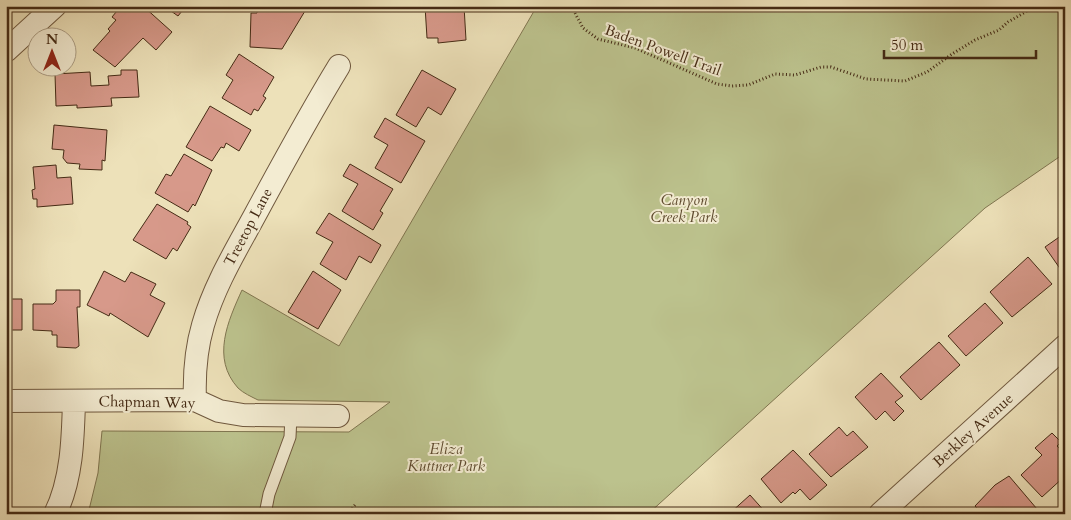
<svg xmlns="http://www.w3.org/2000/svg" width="1071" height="520" font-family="Cardo,serif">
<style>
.green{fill:#bcc28d;stroke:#807651}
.building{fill:#d7998a;stroke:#452b15}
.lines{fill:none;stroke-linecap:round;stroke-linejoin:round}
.lane-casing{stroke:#6f583e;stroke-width:13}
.street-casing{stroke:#6f583e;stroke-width:24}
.path{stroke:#452b15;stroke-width:3;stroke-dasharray:1 2.5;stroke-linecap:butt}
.lane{stroke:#f3ecd2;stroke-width:11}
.street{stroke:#f3ecd2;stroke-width:22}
.labels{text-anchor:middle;stroke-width:4;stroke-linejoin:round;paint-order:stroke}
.street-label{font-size:15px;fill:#452b15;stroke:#f3ecd2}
.park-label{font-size:15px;font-style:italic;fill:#5d492d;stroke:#f3ecd2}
</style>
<rect width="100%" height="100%" fill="#ede1b9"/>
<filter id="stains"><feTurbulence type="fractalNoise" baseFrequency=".004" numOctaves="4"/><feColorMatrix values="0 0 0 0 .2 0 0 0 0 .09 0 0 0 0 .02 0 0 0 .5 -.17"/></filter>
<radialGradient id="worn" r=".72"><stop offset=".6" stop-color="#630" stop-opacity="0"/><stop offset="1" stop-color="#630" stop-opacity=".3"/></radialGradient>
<path class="green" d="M 537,6 L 1065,6 L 1065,153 L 985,208 L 648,514 L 88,514 L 98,473 L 102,431 L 349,432 L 390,402 L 258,400 C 252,397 243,393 238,388 C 211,358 228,321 242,290 L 339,346 Z"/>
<path class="building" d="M 121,6 L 143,6 L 172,32 L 156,50 L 143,38 L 115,67 L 93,50 L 110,31 L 108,29 L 116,20 L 112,17 Z
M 164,6 L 186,6 L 178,16 Z
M 257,6 L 308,6 L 282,49 L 250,47 L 251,13 L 257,13 Z
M 425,6 L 464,6 L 466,40 L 438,43 L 438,38 L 427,38 Z
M 239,54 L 274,77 L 263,96 L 266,98 L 258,111 L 254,109 L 251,115 L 222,98 L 233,80 L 226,75 Z
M 121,70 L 137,70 L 139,97 L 111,98 L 112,106 L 77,108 L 77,105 L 56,106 L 55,74 L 90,72 L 91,86 L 109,85 L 108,76 L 121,75 Z
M 422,70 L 456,89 L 441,115 L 428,107 L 416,127 L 396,115 Z
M 210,106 L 251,130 L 239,151 L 226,143 L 224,148 L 221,147 L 212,161 L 186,147 Z
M 385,118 L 425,141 L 401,183 L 375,168 L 388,145 L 374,137 Z
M 54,125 L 107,130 L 105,161 L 102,160 L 102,170 L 79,169 L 80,164 L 67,163 L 63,158 L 64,150 L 52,149 Z
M 184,154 L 212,170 L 195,206 L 193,204 L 188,212 L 155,193 L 166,174 L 171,176 Z
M 350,164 L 393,189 L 380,211 L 383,213 L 373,230 L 342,211 L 358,184 L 343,176 Z
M 56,165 L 57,178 L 71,177 L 73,204 L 37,207 L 37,199 L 33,199 L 32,190 L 35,189 L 33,167 Z
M 157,204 L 188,222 L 187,224 L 191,227 L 177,251 L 173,248 L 166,259 L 133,240 Z
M 329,213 L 381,245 L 371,263 L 359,256 L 346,280 L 320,264 L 333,242 L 316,233 Z
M 1065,233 L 1065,268 L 1061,270 L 1045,247 Z
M 1028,257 L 1052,284 L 1012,317 L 990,292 Z
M 104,271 L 125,282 L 131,272 L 156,284 L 150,295 L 165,303 L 148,337 L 110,313 L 109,316 L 87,305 Z
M 313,271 L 341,290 L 318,329 L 288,312 Z
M 56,290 L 80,290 L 80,307 L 77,307 L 79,346 L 76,348 L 57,347 L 57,335 L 52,335 L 52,331 L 33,330 L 33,304 L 53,304 L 56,301 Z
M 6,299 L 22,299 L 22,330 L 6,330 Z
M 985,303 L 1003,323 L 966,356 L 948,336 Z
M 939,342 L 960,365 L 921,400 L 900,377 Z
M 881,373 L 903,396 L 895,402 L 904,411 L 894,421 L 885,411 L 876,420 L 855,397 Z
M 839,427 L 847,436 L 853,431 L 868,447 L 831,477 L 809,454 Z
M 1052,433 L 1061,442 L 1057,446 L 1065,454 L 1065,476 L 1042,497 L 1021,475 L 1042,455 L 1035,448 Z
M 793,450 L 827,485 L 810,500 L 800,489 L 795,494 L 793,492 L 781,503 L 761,479 Z
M 1009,476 L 1037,509 L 1033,514 L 982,514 L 975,506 L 995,485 Z
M 750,495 L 767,514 L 729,514 Z"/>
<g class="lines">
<g class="lane-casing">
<path id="lane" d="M 265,514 L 269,494 L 290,437 L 291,416"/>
</g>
<g class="street-casing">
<path id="street" d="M 6,51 L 55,6
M 195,400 C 194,375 196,349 203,325 C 214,286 236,250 255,215 C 282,165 309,115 339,66
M 6,401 L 195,400 L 219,411 L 243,415 L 338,416
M 55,514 C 72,480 73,438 74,401
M 880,514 L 1065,346"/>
</g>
<path class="path" d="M 575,6 L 575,13 L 583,28 L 598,39 L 635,48 L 717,84 L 732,86 L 748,85 L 775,74 L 795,75 L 821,67 L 831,67 L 866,79 L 905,81 L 927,72 L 952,54 L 975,40 L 999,30 L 1008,22 L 1036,6
M 348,514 L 355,505"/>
<use href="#lane" class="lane"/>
<use href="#street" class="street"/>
</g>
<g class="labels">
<g class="street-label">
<text transform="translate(663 50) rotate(20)" y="5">Baden Powell Trail</text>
<text transform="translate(248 227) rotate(-62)" y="5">Treetop Lane</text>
<text transform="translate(147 402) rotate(1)" y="5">Chapman Way</text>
<text transform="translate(973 430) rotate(-42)" y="5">Berkley Avenue</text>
</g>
<g class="park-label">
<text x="684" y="205">Canyon<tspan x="684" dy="17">Creek Park</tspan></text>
<text x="446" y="454">Eliza<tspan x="446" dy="17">Kuttner Park</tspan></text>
</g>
</g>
<rect width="1071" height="520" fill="none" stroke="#ede1b9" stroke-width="25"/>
<rect x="8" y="8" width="1056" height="505" fill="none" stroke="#452b15" stroke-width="2.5"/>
<rect x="12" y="12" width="1046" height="495" fill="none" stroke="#452b15"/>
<g transform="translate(52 52)"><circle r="24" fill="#f3ecd2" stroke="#ad9f86"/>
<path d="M0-4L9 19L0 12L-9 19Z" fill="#8f2418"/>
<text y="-8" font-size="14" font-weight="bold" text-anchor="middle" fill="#452b15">N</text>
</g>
<path d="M884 50v8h152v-8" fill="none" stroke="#452b15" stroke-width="2.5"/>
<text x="891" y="50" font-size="15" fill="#452b15" stroke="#f3ecd2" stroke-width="4" paint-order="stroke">50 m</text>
<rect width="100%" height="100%" filter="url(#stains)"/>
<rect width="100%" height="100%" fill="url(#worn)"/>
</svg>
